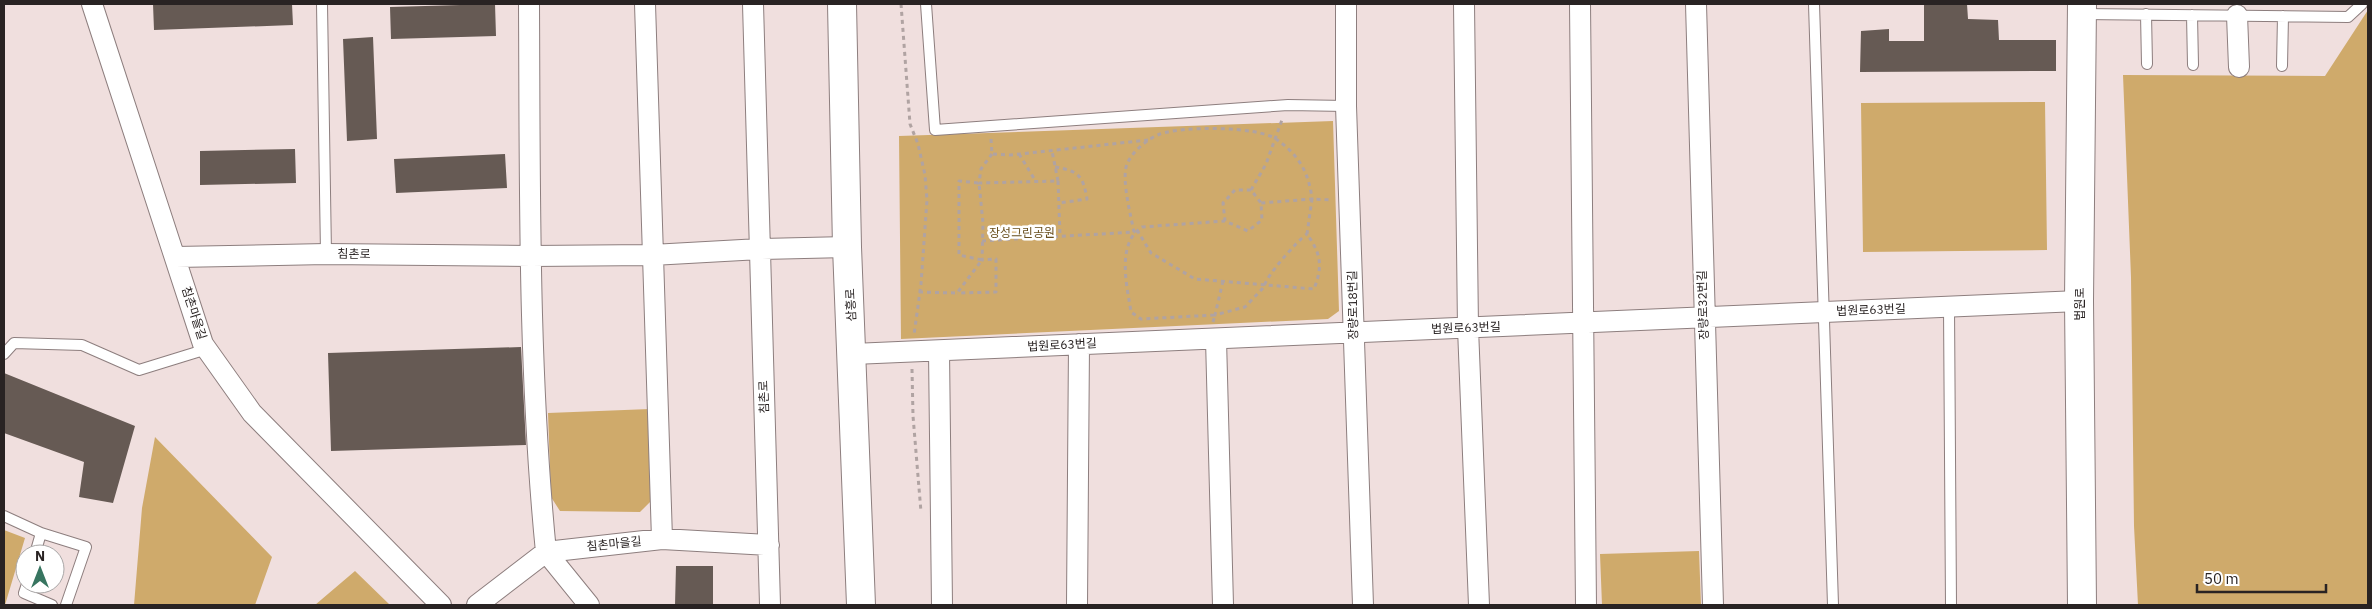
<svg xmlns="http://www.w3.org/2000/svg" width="2372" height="609" font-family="'IBM Plex Sans','Noto Sans KR',sans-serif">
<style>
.green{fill:#cfaa6b}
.building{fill:#665a54}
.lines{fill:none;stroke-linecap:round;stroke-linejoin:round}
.lane-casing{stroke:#8d7e7e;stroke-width:12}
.street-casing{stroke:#8d7e7e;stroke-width:22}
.secondary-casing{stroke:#8d7e7e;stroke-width:30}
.path{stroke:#b0a3a2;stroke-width:3;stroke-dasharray:4 4;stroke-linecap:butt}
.lane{stroke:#fff;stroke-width:10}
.street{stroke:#fff;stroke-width:20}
.secondary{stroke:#fff;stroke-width:28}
.labels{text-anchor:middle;stroke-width:5;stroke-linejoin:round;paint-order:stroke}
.park-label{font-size:12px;fill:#694f1e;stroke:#fff}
.street-label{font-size:12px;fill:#292323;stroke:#fff}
</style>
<rect width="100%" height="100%" fill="#f0dfde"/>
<path class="green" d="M 2368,10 L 2368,605 L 2138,605 L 2134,526 L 2131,277 L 2123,75 L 2325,76 Z
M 2045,102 L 2047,250 L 1863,252 L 1861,103 Z
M 1333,121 L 1339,311 L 1328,319 L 901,339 L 899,136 Z
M 650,409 L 653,499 L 640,512 L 560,511 L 551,497 L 548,413 Z
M 155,437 L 272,557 L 255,605 L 134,605 L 142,508 Z
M 4,530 L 25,538 L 5,605 L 4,605 Z
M 1699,551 L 1701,605 L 1602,605 L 1600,554 Z
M 355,571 L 390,605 L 315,605 Z"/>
<path class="building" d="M 153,4 L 292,4 L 293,25 L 154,30 Z
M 495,4 L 496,36 L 391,39 L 390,7 Z
M 1924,4 L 1967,4 L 1968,19 L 1998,20 L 1999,40 L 2056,40 L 2056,71 L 1860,72 L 1861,31 L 1889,29 L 1889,41 L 1924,41 Z
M 373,37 L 377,139 L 347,141 L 343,39 Z
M 295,149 L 296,183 L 200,185 L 200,151 Z
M 505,154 L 507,188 L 396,193 L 394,159 Z
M 521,347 L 526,445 L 331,451 L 328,353 Z
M 4,373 L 135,426 L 113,503 L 79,497 L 84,462 L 4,433 Z
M 676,566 L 713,566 L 713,605 L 675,605 Z"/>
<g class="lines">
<g class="lane-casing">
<path id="lane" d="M 322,4 L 326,254
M 926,4 L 935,130 L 1288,105 L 1346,106
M 1814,4 L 1833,605
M 2083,14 L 2348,17 L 2362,4
M 2146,14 L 2147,64
M 2192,15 L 2193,65
M 2282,66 L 2283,16
M 1949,307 L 1951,605
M 4,354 L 14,343 L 82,345 L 139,370 L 207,349
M 4,516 L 41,533 L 86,547 L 66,605
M 35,554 L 41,533
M 27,584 L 24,593 L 52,605"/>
</g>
<g class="street-casing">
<path id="street" d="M 92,4 L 203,344 L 252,413 L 441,605
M 529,4 C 530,186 528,370 546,552
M 645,4 L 662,539
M 753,4 L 770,605
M 1346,4 L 1346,106 L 1363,605
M 1464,4 L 1468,328 L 1479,605
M 1580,4 L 1586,605
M 1696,4 L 1713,605
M 2237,15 L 2239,67
M 176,257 L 326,254 L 531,256 L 652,255 L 760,249 L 847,247
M 1216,339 L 1223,605
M 939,351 L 942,605
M 853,354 L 2079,301
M 546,552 L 589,605
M 477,605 L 546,552 L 662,539 L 769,545
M 1077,605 L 1079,344"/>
</g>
<g class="secondary-casing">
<path id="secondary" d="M 842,4 L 847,247 L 861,605
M 2082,4 L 2079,301 L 2082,605"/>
</g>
<path class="path" d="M 901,4 L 910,124 L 918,144 L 925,175 L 927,200 L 921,284 L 914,335
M 991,139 L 992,154 L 1011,155 L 1148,140
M 992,154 L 981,169 L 979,183 L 1058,181 L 1052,151
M 1019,154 L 1035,180
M 1055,167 C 1079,171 1083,176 1087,199 L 1059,203
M 1058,181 L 1060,235
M 1251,190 L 1266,164 L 1283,117
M 1137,230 L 1151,253 L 1195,279 L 1314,289 C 1323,266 1321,254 1307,234 L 1312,199 L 1332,200
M 982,241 L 1134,232 C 1131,217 1121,178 1127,164 C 1132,152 1147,139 1160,134 C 1182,126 1257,126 1276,139 C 1299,155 1309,173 1312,199 L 1261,203
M 1223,281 L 1215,315 L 1245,307 L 1264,287 C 1265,277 1298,240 1307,234
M 919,292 L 957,293 L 982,260 L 959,255 L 959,181 L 979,183 L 983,223 L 982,260 L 996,259 L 996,292 L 957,293
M 1213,322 L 1215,315 L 1141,319 L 1131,312 C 1127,286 1116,244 1142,227 L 1225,221 L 1248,231 L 1262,220 L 1261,203 L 1251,190 L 1235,190 L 1223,203 L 1225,221
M 912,369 L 913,416 L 921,512"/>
<use href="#lane" class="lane"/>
<use href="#street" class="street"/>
<use href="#secondary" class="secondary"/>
</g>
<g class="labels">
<g class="park-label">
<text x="1022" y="237">장성그린공원</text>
</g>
<g class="street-label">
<text transform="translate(354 254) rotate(1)" y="4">침촌로</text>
<text transform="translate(2080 304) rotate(-90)" y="4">법원로</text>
<text transform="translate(851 305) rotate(-93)" y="4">삼흥로</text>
<text transform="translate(1353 305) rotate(-91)" y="4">장량로18번길</text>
<text transform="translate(1703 305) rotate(-92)" y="4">장량로32번길</text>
<text transform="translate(1871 310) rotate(-2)" y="4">법원로63번길</text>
<text transform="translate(194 313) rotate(72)" y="4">침촌마을길</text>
<text transform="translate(1466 328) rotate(-2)" y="4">법원로63번길</text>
<text transform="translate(1062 345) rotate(-3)" y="4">법원로63번길</text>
<text transform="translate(764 397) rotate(-92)" y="4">침촌로</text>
<text transform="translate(614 544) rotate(-6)" y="4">침촌마을길</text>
</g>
</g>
<rect width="2372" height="609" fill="none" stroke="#292323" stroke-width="10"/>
<g transform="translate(40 569)"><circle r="24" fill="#ffffff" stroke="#a9a7a7"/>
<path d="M0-4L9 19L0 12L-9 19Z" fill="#377560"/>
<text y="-8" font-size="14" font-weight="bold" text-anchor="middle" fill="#292323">N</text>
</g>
<path d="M2197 584v8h129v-8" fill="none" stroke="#292323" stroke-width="2.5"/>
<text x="2204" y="584" font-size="15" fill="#292323" stroke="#ffffff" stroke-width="4" paint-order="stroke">50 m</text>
</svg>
